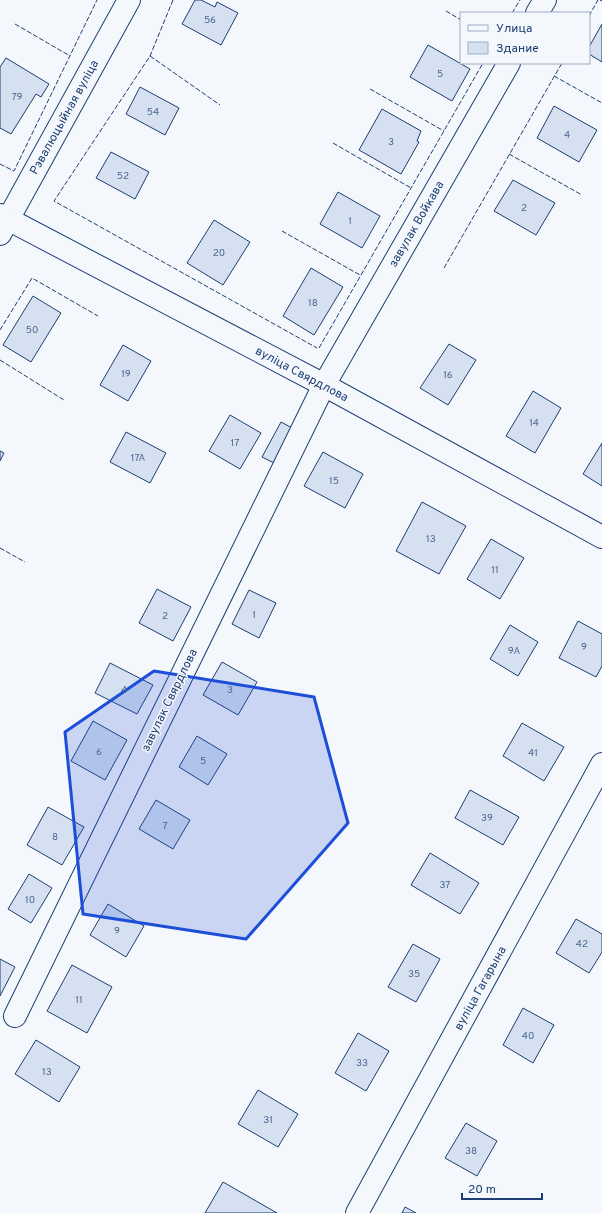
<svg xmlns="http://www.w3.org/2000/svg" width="602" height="1213" font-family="Overpass,sans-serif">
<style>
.building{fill:#d5e0f0;stroke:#1d3f73}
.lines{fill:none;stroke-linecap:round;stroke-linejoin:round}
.minor-casing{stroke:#1d3f73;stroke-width:24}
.secondary-casing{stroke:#1d3f73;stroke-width:24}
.minor{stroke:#f4f7fb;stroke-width:22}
.secondary{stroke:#f4f7fb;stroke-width:22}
.fence{stroke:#1d3f73;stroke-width:1;stroke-dasharray:5 2;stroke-linecap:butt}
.marked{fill:#1d4ed8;fill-opacity:0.2;stroke:#1d4ed8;stroke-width:3;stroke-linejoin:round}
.labels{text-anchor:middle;stroke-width:3;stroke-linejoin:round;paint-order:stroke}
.number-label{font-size:10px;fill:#4b6792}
.street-label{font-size:12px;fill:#1d3f73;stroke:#f4f7fb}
</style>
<rect width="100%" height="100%" fill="#f4f7fb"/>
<path class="building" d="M 195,0 L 201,0 L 215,7 L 217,2 L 238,13 L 221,45 L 182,24 Z
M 602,24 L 602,62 L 589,54 L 589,47 Z
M 428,45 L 470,69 L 452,101 L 410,77 Z
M 6,58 L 49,84 L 41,97 L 36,94 L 11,134 L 0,128 L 0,67 Z
M 140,87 L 179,108 L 165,135 L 126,114 Z
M 554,106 L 597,130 L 579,162 L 537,138 Z
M 382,109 L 421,131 L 417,141 L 419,142 L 401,174 L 359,150 Z
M 111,152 L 149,172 L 135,199 L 96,178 Z
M 513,180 L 555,203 L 536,235 L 494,211 Z
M 338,192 L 380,216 L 362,248 L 320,224 Z
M 214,220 L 250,242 L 223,285 L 187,263 Z
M 311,268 L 343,287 L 314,335 L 283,316 Z
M 33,296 L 61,313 L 31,362 L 3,345 Z
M 449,344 L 476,360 L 448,405 L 420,388 Z
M 123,345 L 151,361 L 128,401 L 100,385 Z
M 533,391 L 561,408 L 535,453 L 506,436 Z
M 230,415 L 261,433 L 240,469 L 209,451 Z
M 281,422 L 296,430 L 278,465 L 262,457 Z
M 126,432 L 166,453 L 150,483 L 110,462 Z
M 602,443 L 602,486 L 583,474 Z
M 0,451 L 4,453 L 0,461 Z
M 323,452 L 363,474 L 345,508 L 304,486 Z
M 422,502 L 466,526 L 439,574 L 396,551 Z
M 491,539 L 524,558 L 500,599 L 467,579 Z
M 157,589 L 191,607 L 173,641 L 139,623 Z
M 249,590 L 276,603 L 259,638 L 232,624 Z
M 578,621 L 602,634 L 602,666 L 596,677 L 559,658 Z
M 510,625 L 538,642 L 518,676 L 490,659 Z
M 222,662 L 257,682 L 238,715 L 203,695 Z
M 110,663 L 153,685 L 137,714 L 95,693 Z
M 93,721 L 127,740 L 105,780 L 71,761 Z
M 522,723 L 564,747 L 544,781 L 503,756 Z
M 197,736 L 227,754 L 208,785 L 179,767 Z
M 470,790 L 519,817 L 503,845 L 455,818 Z
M 156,800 L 190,820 L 173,849 L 139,829 Z
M 48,807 L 84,827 L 62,865 L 27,845 Z
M 430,853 L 479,883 L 460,914 L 411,885 Z
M 29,874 L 52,888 L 31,923 L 8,909 Z
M 108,904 L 144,926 L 126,957 L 90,935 Z
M 576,919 L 602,934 L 602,952 L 589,973 L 556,953 Z
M 413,944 L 440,959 L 416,1002 L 388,987 Z
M 0,959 L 15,967 L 0,996 Z
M 72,965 L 112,987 L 87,1033 L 47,1011 Z
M 523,1008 L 554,1025 L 533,1063 L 503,1045 Z
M 358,1033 L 389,1051 L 366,1091 L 335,1073 Z
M 36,1040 L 80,1067 L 59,1102 L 15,1074 Z
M 258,1090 L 298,1114 L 278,1147 L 238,1124 Z
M 466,1123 L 497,1141 L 477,1176 L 445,1158 Z
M 223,1182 L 277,1213 L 205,1213 Z
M 405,1207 L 416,1213 L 402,1213 Z"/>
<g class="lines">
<g class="minor-casing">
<path id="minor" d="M 537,13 L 545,0
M 0,234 L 129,0
M 15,1016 L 324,385 L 509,63
M 357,1213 L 602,764"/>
</g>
<g class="secondary-casing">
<path id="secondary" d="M 0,215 L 324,385 L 602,537"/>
</g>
<use href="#minor" class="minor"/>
<use href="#secondary" class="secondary"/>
<path class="fence" d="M 173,0 L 150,56 L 54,201 L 317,348
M 600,0 L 602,1
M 446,11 L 461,20
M 512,13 L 520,0
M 589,16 L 598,0
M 15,24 L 70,56
M 150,56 L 220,105
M 554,76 L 602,103
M 370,89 L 444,131
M 333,143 L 411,188
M 509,154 L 582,195
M 0,164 L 14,171 L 97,0
M 282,231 L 360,275
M 444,268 L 562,63
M 0,330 L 32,278 L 98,316
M 319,348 L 483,63
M 0,360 L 64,400
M 0,548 L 25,562"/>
</g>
<path class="marked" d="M 154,671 L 314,697 L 348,823 L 246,939 L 83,914 L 65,732 Z"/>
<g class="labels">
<g class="number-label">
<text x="210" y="23">56</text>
<text x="440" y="77">5</text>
<text x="17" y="100">79</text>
<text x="153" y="115">54</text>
<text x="567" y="138">4</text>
<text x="391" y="145">3</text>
<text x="123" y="179">52</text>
<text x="524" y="211">2</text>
<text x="350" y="224">1</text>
<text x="219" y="256">20</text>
<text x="313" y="306">18</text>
<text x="32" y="333">50</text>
<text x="126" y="377">19</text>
<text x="448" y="378">16</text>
<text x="534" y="426">14</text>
<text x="235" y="446">17</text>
<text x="138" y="461">17А</text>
<text x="334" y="484">15</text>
<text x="431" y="542">13</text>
<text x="495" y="573">11</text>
<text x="254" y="618">1</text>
<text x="165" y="619">2</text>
<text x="584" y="650">9</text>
<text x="514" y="654">9А</text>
<text x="124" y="693">4</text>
<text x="230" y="693">3</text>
<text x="99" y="755">6</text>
<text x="533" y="756">41</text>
<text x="203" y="764">5</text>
<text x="487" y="821">39</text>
<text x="165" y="829">7</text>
<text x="55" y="840">8</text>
<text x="445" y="888">37</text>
<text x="30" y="903">10</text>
<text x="117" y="934">9</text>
<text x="582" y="947">42</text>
<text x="414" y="977">35</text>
<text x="79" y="1003">11</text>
<text x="528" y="1039">40</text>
<text x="362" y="1066">33</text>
<text x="47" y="1075">13</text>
<text x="268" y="1123">31</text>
<text x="471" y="1154">38</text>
</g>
<g class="street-label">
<text transform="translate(64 117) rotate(-61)" y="4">Рэвалюцыйная вуліца</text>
<text transform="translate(416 224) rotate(-60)" y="4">завулак Войкава</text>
<text transform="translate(302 374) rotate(28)" y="4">вуліца Свярдлова</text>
<text transform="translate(169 700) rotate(-64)" y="4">завулак Свярдлова</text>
<text transform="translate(480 988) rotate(-61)" y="4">вуліца Гагарына</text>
</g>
</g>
<rect x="460" y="12" width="130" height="52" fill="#f4f7fb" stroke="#9eadc5"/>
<rect x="468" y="25" width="20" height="6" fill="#f4f7fb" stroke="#9eadc5"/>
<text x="496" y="32" font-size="12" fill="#1d3f73">Улица</text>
<rect x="468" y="42" width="20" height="12" fill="#d5e0f0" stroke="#9eadc5"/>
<text x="496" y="52" font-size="12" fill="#1d3f73">Здание</text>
<path d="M462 1193v6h80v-6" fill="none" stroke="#1d3f73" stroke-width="2"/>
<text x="468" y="1193" font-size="12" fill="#1d3f73" stroke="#f4f7fb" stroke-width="3" paint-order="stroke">20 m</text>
</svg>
